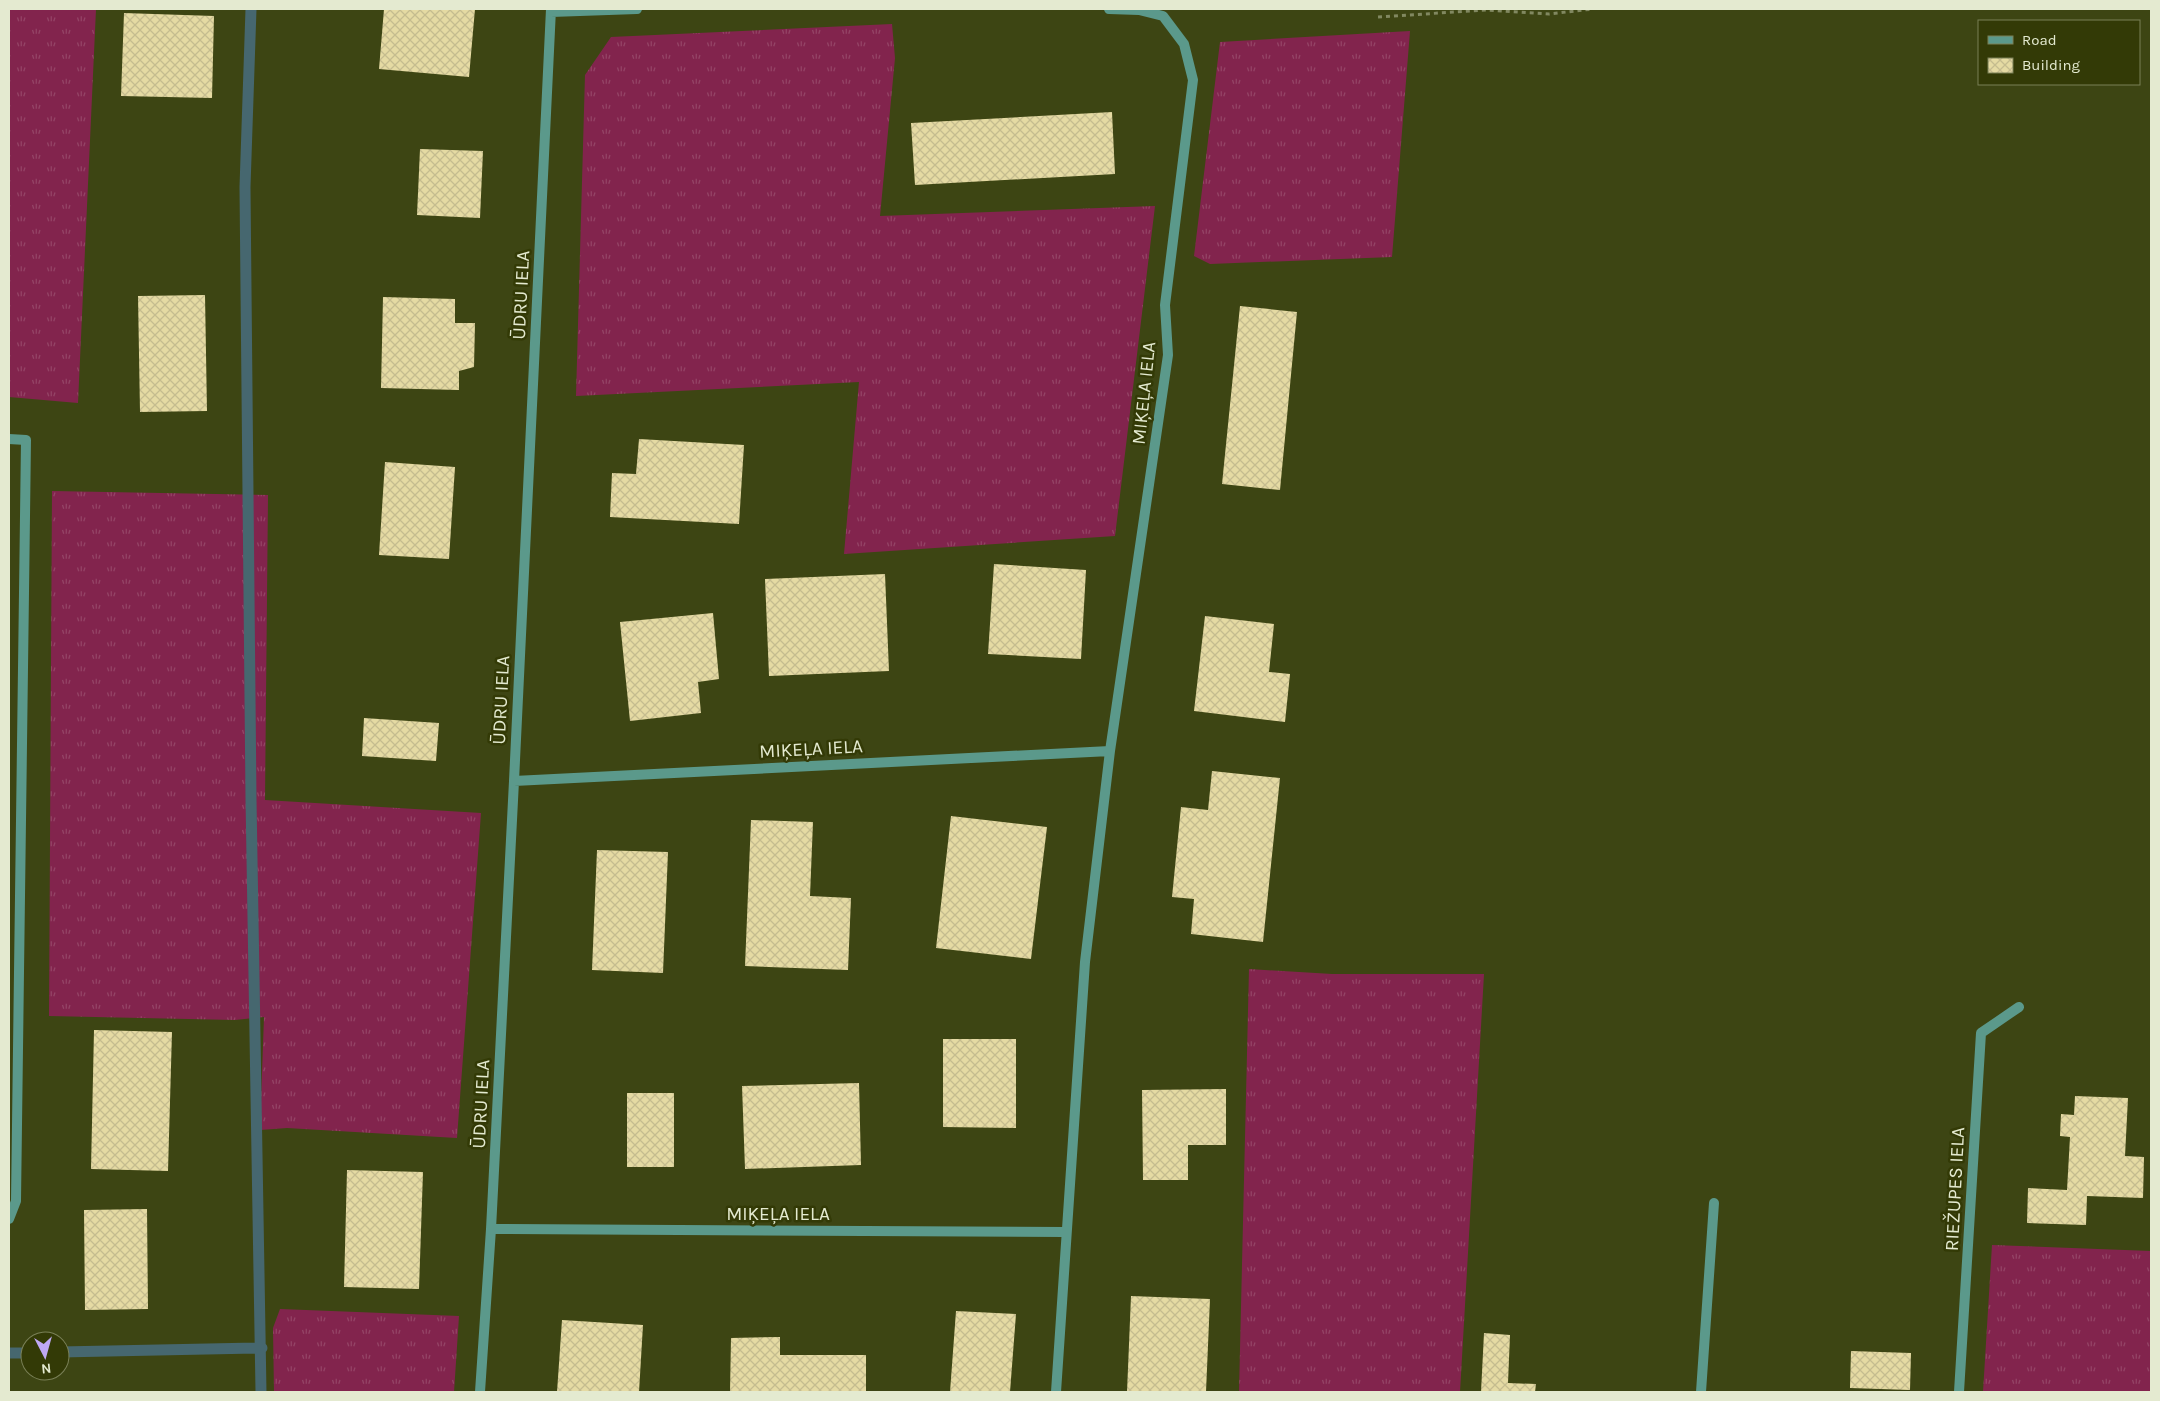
<svg xmlns="http://www.w3.org/2000/svg" width="2160" height="1401" font-family="Karla,sans-serif">
<style>
.grass{fill:url(#grass-tufts)}
.lines{fill:none;stroke-linecap:round;stroke-linejoin:round}
.stream{stroke:#46676f;stroke-width:11}
.building{fill:url(#building-cross-hatch)}
.path{stroke:#818860;stroke-width:3;stroke-dasharray:4 4;stroke-linecap:butt}
.minor{stroke:#5b998b;stroke-width:10}
.labels{text-anchor:middle;stroke-width:5;stroke-linejoin:round;paint-order:stroke}
.street-label{font-size:19px;fill:#e4ead0;stroke:#333a06}
</style>
<defs>
<pattern id="grass-tufts" width="24" height="20" patternUnits="userSpaceOnUse" patternTransform="scale(1.25)"><rect width="24" height="20" fill="#82244d"/><path d="M3 7l-1-3M5 7V3M7 7l1-3M15 17l-1-3M17 17v-4M19 17l1-3" fill="none" stroke="#944466"/></pattern>
<pattern id="building-cross-hatch" width="8" height="8" patternUnits="userSpaceOnUse" patternTransform="scale(1.25)"><rect width="8" height="8" fill="#e5daa3"/><path d="M0 0l8 8M0 8l8-8" fill="none" stroke="#c5bc8f"/></pattern>
</defs>
<rect width="100%" height="100%" fill="#3d4513"/>
<path class="grass" d="M 9,9 L 96,9 L 78,403 L 9,397 Z
M 892,24 L 895,58 L 880,216 L 1155,206 L 1115,536 L 844,554 L 859,382 L 576,396 L 585,75 L 611,37 Z
M 1410,31 L 1392,257 L 1210,264 L 1194,256 L 1220,42 Z
M 52,491 L 268,495 L 265,800 L 481,813 L 457,1138 L 287,1128 L 260,1130 L 264,1017 L 235,1020 L 49,1016 Z
M 1249,969 L 1332,974 L 1484,974 L 1460,1392 L 1239,1392 Z
M 1992,1245 L 2151,1251 L 2151,1392 L 1983,1392 Z
M 280,1309 L 459,1316 L 454,1392 L 274,1392 L 273,1328 Z"/>
<g class="lines">
<path class="stream" d="M 251,9 L 245,187 L 251,799 L 261,1392
M 60,1352 L 262,1348
M 9,1353 L 30,1353"/>
</g>
<path class="building" d="M 384,9 L 475,9 L 469,77 L 379,69 Z
M 124,13 L 214,16 L 212,98 L 121,96 Z
M 1112,112 L 1115,174 L 915,185 L 911,123 Z
M 420,149 L 483,151 L 480,218 L 417,215 Z
M 205,295 L 207,411 L 140,412 L 138,296 Z
M 383,297 L 455,299 L 455,323 L 475,323 L 474,367 L 459,371 L 459,390 L 381,388 Z
M 1240,306 L 1297,312 L 1280,490 L 1222,484 Z
M 639,439 L 744,445 L 739,524 L 610,517 L 612,473 L 636,474 Z
M 385,462 L 455,467 L 449,559 L 379,555 Z
M 994,564 L 1086,570 L 1081,659 L 988,654 Z
M 885,574 L 889,671 L 769,676 L 765,579 Z
M 713,613 L 719,679 L 698,682 L 701,713 L 630,721 L 620,622 Z
M 1205,616 L 1274,624 L 1269,672 L 1290,674 L 1285,722 L 1194,711 Z
M 364,718 L 439,723 L 436,761 L 362,756 Z
M 1212,771 L 1280,778 L 1263,942 L 1191,934 L 1194,899 L 1172,897 L 1181,807 L 1208,810 Z
M 951,816 L 1047,827 L 1031,959 L 936,948 Z
M 751,820 L 813,822 L 810,896 L 851,898 L 848,970 L 745,966 Z
M 597,850 L 668,852 L 663,973 L 592,970 Z
M 94,1030 L 172,1032 L 168,1171 L 91,1169 Z
M 943,1039 L 1016,1039 L 1016,1128 L 943,1127 Z
M 859,1083 L 861,1165 L 745,1169 L 742,1086 Z
M 1226,1089 L 1226,1145 L 1188,1145 L 1188,1180 L 1143,1180 L 1142,1090 Z
M 627,1093 L 674,1093 L 674,1167 L 627,1167 Z
M 2075,1096 L 2128,1098 L 2125,1156 L 2144,1157 L 2143,1198 L 2087,1196 L 2086,1225 L 2027,1223 L 2028,1188 L 2067,1190 L 2070,1137 L 2060,1136 L 2061,1114 L 2074,1115 Z
M 347,1170 L 423,1172 L 419,1289 L 344,1287 Z
M 147,1209 L 148,1309 L 85,1310 L 84,1210 Z
M 1131,1296 L 1210,1299 L 1206,1392 L 1127,1392 Z
M 956,1311 L 1016,1314 L 1010,1392 L 950,1392 Z
M 562,1320 L 643,1325 L 639,1392 L 557,1392 Z
M 1484,1333 L 1510,1335 L 1508,1383 L 1536,1384 L 1535,1392 L 1481,1392 Z
M 780,1337 L 780,1355 L 866,1355 L 866,1392 L 730,1392 L 731,1338 Z
M 1851,1351 L 1911,1353 L 1910,1390 L 1850,1388 Z"/>
<g class="lines">
<path class="path" d="M 1378,17 L 1486,10 L 1549,14 L 1593,9"/>
<path class="minor" d="M 551,12 L 637,9
M 9,439 L 26,440 L 16,1201 L 9,1219
M 514,781 L 1110,751
M 491,1229 L 1065,1232
M 480,1392 L 491,1229 L 514,781 L 551,9
M 1056,1392 L 1085,962 L 1110,751 L 1168,355 L 1165,305 L 1193,80 L 1184,44 L 1163,16 L 1139,10 L 1109,9
M 1701,1392 L 1714,1203
M 1959,1392 L 1981,1033 L 2019,1007"/>
</g>
<g class="labels">
<g class="street-label">
<text transform="translate(520 295) rotate(-87)" y="7">ŪDRU IELA</text>
<text transform="translate(1143 393) rotate(-84)" y="7">MIĶEĻA IELA</text>
<text transform="translate(500 700) rotate(-87)" y="7">ŪDRU IELA</text>
<text transform="translate(811 748) rotate(-3)" y="7">MIĶEĻA IELA</text>
<text transform="translate(480 1104) rotate(-87)" y="7">ŪDRU IELA</text>
<text transform="translate(1954 1189) rotate(-87)" y="7">RIEŽUPES IELA</text>
<text x="778" y="1220">MIĶEĻA IELA</text>
</g>
</g>
<rect width="2160" height="1401" fill="none" stroke="#e4ead0" stroke-width="20"/>
<rect x="1978" y="20" width="162" height="65" fill="#333a06" stroke="#7a8057"/>
<rect x="1988" y="36" width="25" height="8" fill="#5b998b" stroke="#7a8057"/>
<text x="2022" y="45" font-size="15" fill="#e4ead0">Road</text>
<rect x="1988" y="58" width="25" height="15" fill="url(#building-cross-hatch)" stroke="#7a8057"/>
<text x="2022" y="70" font-size="15" fill="#e4ead0">Building</text>
<g transform="translate(45 1356) rotate(174)"><circle r="24" fill="#333a06" stroke="#7a8057"/>
<path d="M0-4L9 19L0 12L-9 19Z" fill="#bfa8f4"/>
<text y="-8" font-size="14" font-weight="bold" text-anchor="middle" fill="#e4ead0">N</text>
</g>
</svg>
